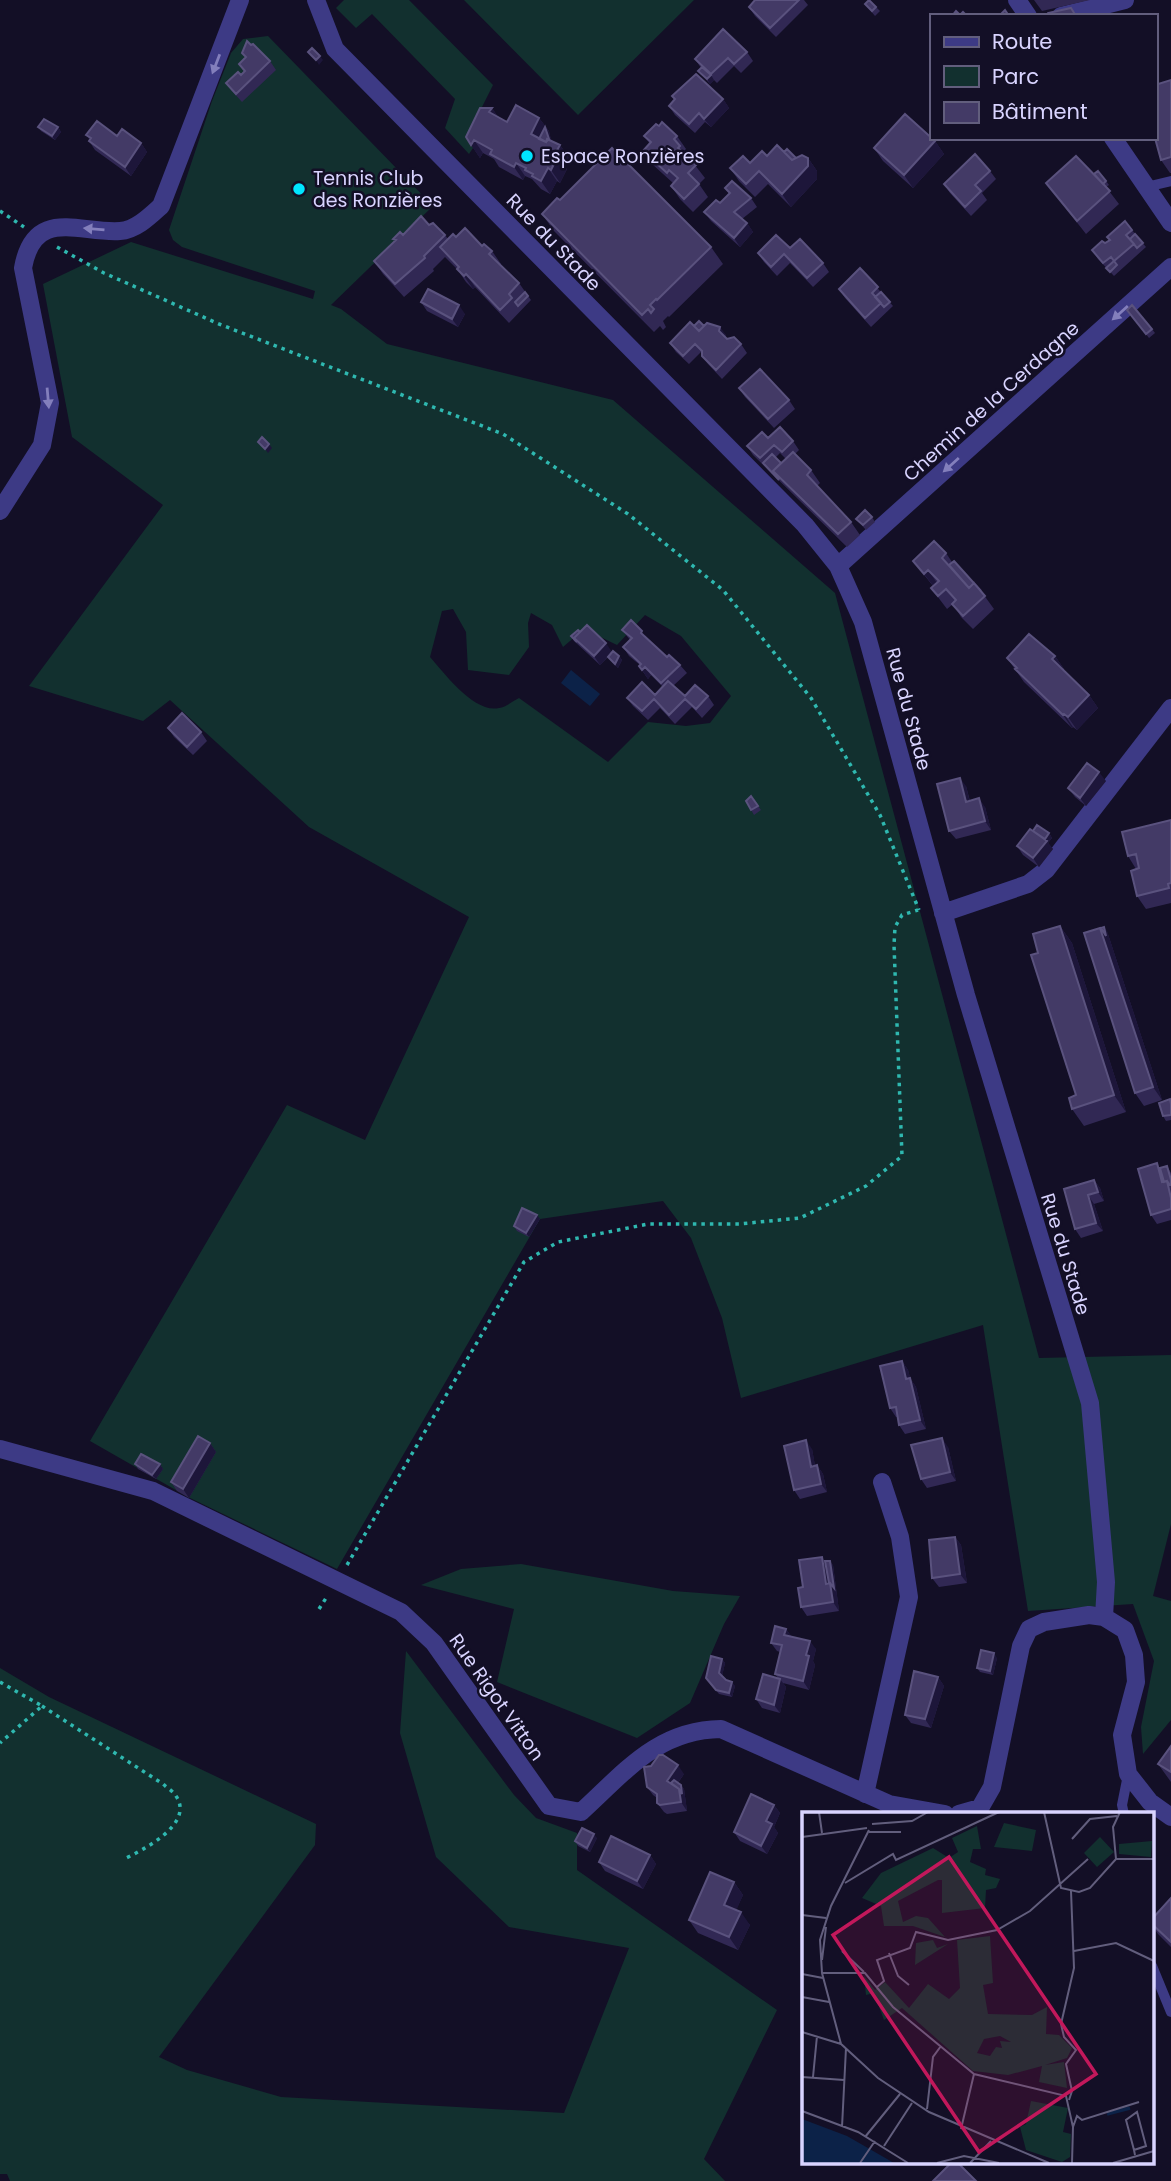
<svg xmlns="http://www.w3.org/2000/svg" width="1171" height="2181" font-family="Poppins,sans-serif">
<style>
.green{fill:#12302f;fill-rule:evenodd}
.water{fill:#0c2248}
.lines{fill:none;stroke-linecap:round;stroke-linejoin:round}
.path{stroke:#2fb8b0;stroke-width:3.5;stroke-dasharray:3.5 5;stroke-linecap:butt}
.lane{stroke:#3d3a85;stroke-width:10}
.street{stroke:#3d3a85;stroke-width:18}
.wall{fill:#312854;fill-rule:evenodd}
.shaded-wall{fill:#1d163a}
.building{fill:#433a66;stroke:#5a527e;stroke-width:2}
.oneway{fill:#837fbc}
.poi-dot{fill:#00e5ff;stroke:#130f26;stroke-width:2.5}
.labels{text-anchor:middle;stroke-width:5;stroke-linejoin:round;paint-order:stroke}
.poi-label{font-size:19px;fill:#d9d4ff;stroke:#130f26;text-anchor:start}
.street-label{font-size:19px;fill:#d9d4ff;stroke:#130f26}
.inset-river{fill:none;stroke:#0c2248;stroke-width:3.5}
.inset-road{fill:none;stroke:#625e7d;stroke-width:2}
.view{fill:#c2185b;fill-opacity:0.15;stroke:#c2185b;stroke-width:3.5}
.inset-edge{fill:none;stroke:#d9d4ff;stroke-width:3.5}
</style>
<rect width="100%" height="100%" fill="#130f26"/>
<path class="green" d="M 344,0 L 409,0 L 493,85 L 469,133 L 477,142 L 469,154 L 445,128 L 455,99 L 372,14 L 356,28 L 336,8 Z
M 464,0 L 694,0 L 578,115 Z
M 268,36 L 433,206 L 331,305 L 341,309 L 387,344 L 613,400 L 835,593 L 1039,1358 L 1171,1355 L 1171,1524 L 1153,1596 L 1171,1601 L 1171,1720 L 1143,1754 L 1141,1727 L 1154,1661 L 1133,1604 L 1028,1611 L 983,1325 L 741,1398 L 722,1318 L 691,1238 L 663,1201 L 540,1219 L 337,1569 L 188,1497 L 90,1441 L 287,1105 L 365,1140 L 469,917 L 309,827 L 170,700 L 143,721 L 29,686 L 163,505 L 72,437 L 43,284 L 131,242 L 313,299 L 315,291 L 182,247 L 173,240 L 169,230 L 212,101 L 231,53 L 243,39 ZM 453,609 L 466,632 L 468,670 L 509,675 L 529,647 L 528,623 L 531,613 L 552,625 L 563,647 L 584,629 L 617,645 L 645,615 L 681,636 L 731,696 L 710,723 L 686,726 L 648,722 L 608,762 L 519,698 C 513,701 506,707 499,708 C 475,714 444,673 430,657 L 442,611 Z
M 521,1564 L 673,1591 L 740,1596 L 724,1624 L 690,1703 L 637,1738 L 497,1682 L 514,1609 L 421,1585 L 461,1569 Z
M 406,1651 L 514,1795 L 536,1818 L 577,1833 L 577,1870 L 777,2010 L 704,2159 L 725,2181 L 10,2181 L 7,2174 L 0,2174 L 0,1668 L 49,1697 L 316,1824 L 315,1845 L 159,2057 L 187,2070 L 281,2097 L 564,2113 L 629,1948 L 509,1927 L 436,1857 L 400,1733 Z"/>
<path class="water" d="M 571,670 L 600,694 L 590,706 L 561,683 Z"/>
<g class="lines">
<path class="path" d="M 0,211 L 24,227
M 57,247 L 104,273 L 219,324 L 503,434 L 628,514 L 723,590 L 811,698 L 880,815 L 919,910
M 347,1565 L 524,1262 L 558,1242 L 648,1224 L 739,1224 L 800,1218 L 866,1186 L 902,1156 L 894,945 L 895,927 L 902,915 L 918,910
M 319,1609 L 328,1595
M 0,1682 L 42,1706 L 0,1743
M 42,1706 L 163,1784 C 167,1788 173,1791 176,1796 C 195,1824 143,1850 124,1859"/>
<path class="lane" d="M 1146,187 L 1171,181
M 1124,1814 L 1122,1805 L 1128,1775
M 1152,1966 L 1171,2012"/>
<path class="street" d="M 316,0 L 335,49 L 805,525 L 838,566 L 863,622 L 966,995 L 1090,1403 L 1106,1582 L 1104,1617
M 1017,0 L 1028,16
M 1061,16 L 1125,0
M 1113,138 L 1171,223
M 0,511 L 42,445 L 50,403 L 23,268 C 34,206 80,234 120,231 C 136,230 150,216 161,206 L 240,0
M 838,566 L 1171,267
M 943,913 L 1028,884 L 1046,870 L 1171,708
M 0,1449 L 153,1491 L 401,1612 L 434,1643 L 549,1806 L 581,1812 C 625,1772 657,1730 721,1729 L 889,1804 L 945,1814
M 865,1794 L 909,1597 L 900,1537 L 882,1482
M 959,1814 L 980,1808 L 992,1787 L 1021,1646 L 1029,1629 L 1044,1622 L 1089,1615 L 1104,1617 L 1125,1630 L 1134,1655 L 1136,1682 L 1122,1735 L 1128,1774 L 1150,1802 L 1171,1817"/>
</g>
<path class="wall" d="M 755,0 L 804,0 L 808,5 L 776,37 L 755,16 L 749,7 Z
M 1034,0 L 1090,0 L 1042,11 Z
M 865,4 L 876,7 L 880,11 L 875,16 Z
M 747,52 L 753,61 L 741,73 L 734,66 L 717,83 L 714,80 L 710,84 L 698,71 L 701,68 L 695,59 Z
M 242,53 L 270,61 L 276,70 L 242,102 L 232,91 L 226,83 L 241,75 L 244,71 L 239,64 L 246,58 Z
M 1171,80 L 1171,173 L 1170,173 L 1161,160 Z
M 672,96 L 723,99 L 729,108 L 711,127 L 705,122 L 695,133 L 675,115 L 669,106 L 674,100 Z
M 492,108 L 498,117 L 507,122 L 539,118 L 549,131 L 551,141 L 560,145 L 569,158 L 565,166 L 567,169 L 560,183 L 557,181 L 550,194 L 541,189 L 532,179 L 525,176 L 523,180 L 499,167 L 494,159 L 483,153 L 480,158 L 466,137 Z
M 38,127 L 58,127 L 61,132 L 55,140 L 41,131 Z
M 86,135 L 117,136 L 141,143 L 147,152 L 131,176 L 95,150 L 89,141 L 90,140 Z
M 644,136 L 677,136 L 686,149 L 684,151 L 705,178 L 699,184 L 708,197 L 693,212 L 680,199 L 671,186 L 673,183 L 652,164 L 643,151 L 650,144 Z
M 935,141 L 944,154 L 913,188 L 883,161 L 874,148 Z
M 784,152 L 796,158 L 808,158 L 817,171 L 817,179 L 791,207 L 768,184 L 755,197 L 739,181 L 730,168 L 750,163 L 767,156 Z
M 990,171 L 996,179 L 982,193 L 987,200 L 971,216 L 950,193 L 944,184 Z
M 1094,174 L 1106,181 L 1109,185 L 1106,187 L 1119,204 L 1086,234 L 1046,183 Z
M 725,188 L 751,198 L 757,207 L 742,219 L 747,223 L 753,232 L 740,247 L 711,221 L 704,212 L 720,203 L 729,194 Z
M 560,200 L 711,247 L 723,264 L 669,317 L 668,316 L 663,321 L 666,327 L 663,330 L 660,326 L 654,332 L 554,231 L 542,214 Z
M 429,225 L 445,235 L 448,239 L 456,237 L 482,246 L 492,251 L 501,264 L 500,265 L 519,283 L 531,300 L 509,323 L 475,287 L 473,289 L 466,282 L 457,269 L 445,257 L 433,269 L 434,271 L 404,297 L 383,274 L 374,261 L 395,241 L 393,239 Z
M 1132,230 L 1146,247 L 1114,276 L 1098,259 L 1092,250 Z
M 790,248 L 823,263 L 829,272 L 813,287 L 790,263 L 777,276 L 764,262 L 758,253 Z
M 860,268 L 893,306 L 871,327 L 845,298 L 839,289 Z
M 421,302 L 465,314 L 458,327 L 427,311 Z
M 1130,314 L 1152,329 L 1155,333 L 1149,338 Z
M 694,326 L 704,326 L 726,335 L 726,337 L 727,339 L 741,344 L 747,353 L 722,379 L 708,364 L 702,356 L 701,352 L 689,364 L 676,352 L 670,343 Z
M 739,388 L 789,400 L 795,409 L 774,428 L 745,397 Z
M 768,438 L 793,441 L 799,450 L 795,454 L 811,470 L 820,483 L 817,486 L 851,522 L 860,535 L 847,547 L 753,455 L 747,446 ZM 780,453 L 786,459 L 781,463 L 775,458 Z
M 872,517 L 875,522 L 866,530 L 856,519 Z
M 946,553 L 952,562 L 981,591 L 994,609 L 973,629 L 961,617 L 953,604 L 947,609 L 931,588 L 933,586 L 913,561 Z
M 622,630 L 648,640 L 667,657 L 680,665 L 687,673 L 673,686 L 685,696 L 708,696 L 714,705 L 702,718 L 692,707 L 675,724 L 660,708 L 648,720 L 633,706 L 627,698 L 655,695 L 663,687 L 651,675 L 648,679 L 639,666 L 640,665 L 629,656 L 623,647 L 630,640 Z
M 571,636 L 612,652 L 619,656 L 622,660 L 618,668 L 608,657 L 600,665 L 574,641 Z
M 1055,656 L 1064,669 L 1063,670 L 1089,695 L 1098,708 L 1077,730 L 1073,727 L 1072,728 L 1024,682 L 1007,658 Z
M 168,728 L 201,732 L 207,741 L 193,755 L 174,737 Z
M 1106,781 L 1086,806 L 1075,797 L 1068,788 Z
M 966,786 L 970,801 L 985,807 L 991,830 L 956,839 L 949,831 Z
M 751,796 L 761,810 L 754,815 L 746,801 Z
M 1171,820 L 1171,903 L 1146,909 L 1137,896 L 1136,869 L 1128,856 Z
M 1033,831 L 1049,833 L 1052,838 L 1048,843 L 1053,849 L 1039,867 L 1023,855 L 1017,846 Z
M 1060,926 L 1072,943 L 1126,1112 L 1084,1126 L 1072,1109 L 1076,1095 L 1038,953 Z
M 1107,931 L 1162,1100 L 1144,1106 L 1135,1093 Z
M 1170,1099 L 1171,1101 L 1171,1120 L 1166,1121 L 1163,1116 Z
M 1167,1166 L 1171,1173 L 1171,1220 L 1157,1224 L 1151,1215 L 1160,1168 Z
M 1094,1180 L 1100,1188 L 1104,1201 L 1094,1204 L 1103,1231 L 1081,1238 L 1075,1229 Z
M 540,1219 L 529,1237 L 517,1231 L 514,1226 Z
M 902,1361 L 908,1370 L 910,1378 L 916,1387 L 926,1429 L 905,1434 L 899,1425 L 897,1417 L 896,1417 L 890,1408 Z
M 210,1443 L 216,1452 L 189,1498 L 177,1491 L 171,1482 Z
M 948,1447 L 956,1481 L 927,1488 L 921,1479 Z
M 812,1449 L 815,1466 L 817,1465 L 823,1474 L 827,1492 L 800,1499 L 794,1490 Z
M 135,1464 L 160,1464 L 163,1469 L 156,1479 L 138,1469 Z
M 955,1537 L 961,1545 L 967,1583 L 939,1587 L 932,1578 Z
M 825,1561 L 833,1565 L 839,1611 L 807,1616 L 801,1607 L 803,1587 Z
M 786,1629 L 791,1636 L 816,1649 L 813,1661 L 815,1665 L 809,1690 L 783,1683 L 786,1687 L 780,1713 L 762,1708 L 756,1699 L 778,1678 L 775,1674 L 780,1652 L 777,1651 L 771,1643 Z
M 997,1658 L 993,1675 L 980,1672 L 977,1668 Z
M 722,1659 L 725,1663 L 722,1676 L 735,1686 L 732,1697 L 719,1694 L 706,1678 Z
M 938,1677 L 944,1686 L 931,1728 L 911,1723 L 905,1715 Z
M 1171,1746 L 1171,1782 L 1158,1764 Z
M 684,1774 L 678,1783 L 684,1789 L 687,1811 L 667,1814 L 664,1812 L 657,1803 L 657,1798 L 653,1795 L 647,1787 Z
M 774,1805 L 780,1813 L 774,1827 L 778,1833 L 767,1854 L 740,1841 L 734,1832 Z
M 597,1838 L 590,1852 L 578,1846 L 575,1841 Z
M 650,1855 L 656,1864 L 643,1889 L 605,1871 L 599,1862 Z
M 734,1882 L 743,1895 L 736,1910 L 750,1925 L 738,1950 L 698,1933 L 689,1920 Z
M 1171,1898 L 1171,1947 L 1158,1934 L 1152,1925 L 1152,1919 Z"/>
<path class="shaded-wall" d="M 320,56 L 323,60 L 319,65 L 316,60 Z
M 711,75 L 714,80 L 710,84 L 707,79 Z
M 723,99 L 729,108 L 711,127 L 704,119 Z
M 492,108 L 501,121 L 489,112 Z
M 539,118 L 549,131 L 552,143 L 541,145 L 531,134 Z
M 58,127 L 61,132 L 55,140 L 52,136 Z
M 474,140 L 483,153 L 480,158 L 471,145 Z
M 935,141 L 944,154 L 913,188 L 904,175 Z
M 141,143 L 147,152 L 131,176 L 125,167 Z
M 560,145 L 569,158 L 565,166 L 567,169 L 560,183 L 551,170 L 555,154 Z
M 808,158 L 817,171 L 817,179 L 791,207 L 782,194 Z
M 516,163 L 525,176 L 523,180 L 514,167 Z
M 548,168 L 557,181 L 550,194 L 541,181 Z
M 747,223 L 753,232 L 740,247 L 734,238 Z
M 466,274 L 475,287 L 473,289 L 464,276 Z
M 459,305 L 465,314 L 458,327 L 452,319 Z
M 720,327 L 726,335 L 725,339 L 719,331 Z
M 269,444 L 272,448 L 268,453 L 265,449 Z
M 928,570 L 937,583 L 934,587 L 924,574 Z
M 606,643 L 612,652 L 600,665 L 594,656 Z
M 619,656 L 622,660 L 618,668 L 615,664 Z
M 1055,656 L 1064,669 L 1061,672 L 1052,659 Z
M 645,667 L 651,675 L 648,679 L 642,670 Z
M 1089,695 L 1098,708 L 1077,730 L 1068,717 Z
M 1064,714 L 1073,727 L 1072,728 L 1063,715 Z
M 1099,772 L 1106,781 L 1086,806 L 1080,798 Z
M 960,778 L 966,786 L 972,811 L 966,802 Z
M 979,798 L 985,807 L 991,830 L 985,821 Z
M 1049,833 L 1052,838 L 1048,843 L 1053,849 L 1039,867 L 1033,858 Z
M 1060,926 L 1072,943 L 1126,1112 L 1114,1095 Z
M 1104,927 L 1107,931 L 1162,1100 L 1153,1087 L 1100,928 Z
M 1094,1180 L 1100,1188 L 1104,1201 L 1098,1192 Z
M 1088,1195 L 1094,1204 L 1103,1231 L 1096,1223 Z
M 537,1215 L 540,1219 L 529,1237 L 526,1233 Z
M 902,1361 L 908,1370 L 912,1384 L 910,1378 L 916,1387 L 926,1429 L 920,1420 L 906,1379 Z
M 942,1438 L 948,1447 L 956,1481 L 950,1472 Z
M 806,1440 L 812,1449 L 817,1476 L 811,1467 Z
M 210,1443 L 216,1452 L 189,1498 L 183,1489 Z
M 160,1464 L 163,1469 L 156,1479 L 152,1475 Z
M 817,1465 L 823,1474 L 827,1492 L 821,1484 Z
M 955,1537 L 961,1545 L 967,1583 L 960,1574 Z
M 822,1557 L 829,1566 L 830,1561 L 833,1565 L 839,1611 L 833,1602 L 826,1584 Z
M 786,1629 L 792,1637 L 784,1635 Z
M 810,1641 L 816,1649 L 813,1661 L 815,1665 L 809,1690 L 803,1681 L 806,1655 Z
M 994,1653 L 997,1658 L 993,1675 L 990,1671 Z
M 722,1659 L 725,1663 L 722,1677 L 719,1673 Z
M 938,1677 L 944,1686 L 931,1728 L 925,1719 Z
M 780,1679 L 786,1687 L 780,1713 L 774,1705 Z
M 732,1682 L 735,1686 L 732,1697 L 729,1693 Z
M 678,1765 L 684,1774 L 674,1788 L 667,1781 Z
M 681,1785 L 684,1789 L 687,1811 L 681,1802 L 679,1789 Z
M 774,1805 L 780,1813 L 774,1827 L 778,1833 L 767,1854 L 761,1846 L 766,1821 Z
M 594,1834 L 597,1838 L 590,1852 L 587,1848 Z
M 650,1855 L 656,1864 L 643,1889 L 637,1881 Z
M 734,1882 L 743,1895 L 733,1918 L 724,1905 Z
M 741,1912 L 750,1925 L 738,1950 L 729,1937 Z"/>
<path class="building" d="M 755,0 L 799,0 L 770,28 L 749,7 Z
M 869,0 L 876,7 L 872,11 L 865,4 Z
M 1071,8 L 1076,16 L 1047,16 L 1048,13 Z
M 1005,10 L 1009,16 L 999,16 Z
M 956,11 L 961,16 L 952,16 Z
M 963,12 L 967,16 L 961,16 L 960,15 Z
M 723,29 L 747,52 L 734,64 L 728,58 L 711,74 L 695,59 Z
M 247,41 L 251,45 L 253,44 L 270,61 L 236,94 L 226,83 L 238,72 L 241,75 L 245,71 L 239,64 L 246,57 L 242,53 Z
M 312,48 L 320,56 L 316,60 L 308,52 Z
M 702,67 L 711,75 L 707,79 L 698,71 Z
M 696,74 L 723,99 L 704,119 L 699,113 L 689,124 L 669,106 L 675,99 L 672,96 Z
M 1171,80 L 1171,157 L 1161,160 L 1155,138 L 1155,85 Z
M 516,105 L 539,118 L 531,134 L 546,142 L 547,139 L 560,145 L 555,154 L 558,156 L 551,170 L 548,168 L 541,181 L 532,176 L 533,174 L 525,170 L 526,168 L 516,163 L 514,167 L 490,154 L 492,150 L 474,140 L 471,145 L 466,137 L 480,108 L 492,108 L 489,112 L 507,122 Z
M 905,114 L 935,141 L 904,175 L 874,148 Z
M 44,119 L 58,127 L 52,136 L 38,127 Z
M 97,121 L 117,136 L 122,129 L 141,143 L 125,167 L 89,141 L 91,138 L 86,135 Z
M 662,122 L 677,136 L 674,139 L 680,146 L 678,148 L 696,165 L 688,173 L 699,184 L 684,199 L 671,186 L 678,178 L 669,170 L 667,173 L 643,151 L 651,142 L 644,136 L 656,124 L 659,126 Z
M 545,127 L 549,139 L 546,142 L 539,139 Z
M 777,145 L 792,160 L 802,155 L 808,158 L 808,166 L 782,194 L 759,171 L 746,184 L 730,168 L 743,156 L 750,163 L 762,151 L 767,156 Z
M 612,148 L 711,247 L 657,300 L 656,299 L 650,305 L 654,309 L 651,313 L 648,309 L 642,315 L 542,214 L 557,198 L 560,200 Z
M 787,149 L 796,158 L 792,160 L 784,152 Z
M 975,154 L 990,171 L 975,185 L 981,191 L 965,207 L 944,184 Z
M 1076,156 L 1110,191 L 1077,221 L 1046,183 Z
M 1098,171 L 1106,181 L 1103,184 L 1094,174 Z
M 732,181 L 751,198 L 734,212 L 747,223 L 734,238 L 704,212 L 716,200 L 720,203 L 730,193 L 725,188 Z
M 421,216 L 429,225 L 433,223 L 445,235 L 424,256 L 425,258 L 395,284 L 374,261 L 396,240 L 393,239 L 400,232 L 403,235 Z
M 1125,221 L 1132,230 L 1126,235 L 1134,244 L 1114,261 L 1111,257 L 1103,263 L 1092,250 L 1102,241 L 1105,243 L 1110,240 L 1107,237 Z
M 465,228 L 482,246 L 484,244 L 492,251 L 489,254 L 519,283 L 509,294 L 512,298 L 500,310 L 466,274 L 464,276 L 457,269 L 459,267 L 440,247 L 453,234 L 456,237 Z
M 1135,234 L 1143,243 L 1137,248 L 1130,239 Z
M 776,235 L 790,248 L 800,239 L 823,263 L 807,278 L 784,254 L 771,267 L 758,253 Z
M 1114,261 L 1117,265 L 1110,272 L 1106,268 Z
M 860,268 L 878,287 L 872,293 L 881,303 L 865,318 L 839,289 Z
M 428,289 L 459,305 L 452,319 L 421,302 Z
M 525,292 L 528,296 L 518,306 L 515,302 Z
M 881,292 L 890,302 L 884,307 L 875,297 Z
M 1132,305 L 1152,329 L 1146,334 L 1127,310 Z
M 699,321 L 704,326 L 699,331 L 694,326 Z
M 690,322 L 699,331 L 707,323 L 720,327 L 719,331 L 727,339 L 734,337 L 741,344 L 716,370 L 702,356 L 702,351 L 695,344 L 683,356 L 670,343 Z
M 760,369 L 789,400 L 768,419 L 739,388 Z
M 780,427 L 793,441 L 782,452 L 774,445 L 760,458 L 747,446 L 762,432 L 768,438 Z
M 262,437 L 269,444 L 265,449 L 258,442 Z
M 793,452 L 811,470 L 807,475 L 851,522 L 838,534 L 773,471 Z
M 772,454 L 781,463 L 773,471 L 779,480 L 763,463 Z
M 865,510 L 872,517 L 863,525 L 856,519 Z
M 934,541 L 946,553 L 942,558 L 969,588 L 974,583 L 985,596 L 963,616 L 952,604 L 956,600 L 946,589 L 938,596 L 931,588 L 939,581 L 928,570 L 924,574 L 913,561 Z
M 954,561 L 981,591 L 974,583 L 969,588 L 949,565 Z
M 631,620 L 642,631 L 641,633 L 667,657 L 669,655 L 680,665 L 661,683 L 645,667 L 642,670 L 639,666 L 641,664 L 623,647 L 632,638 L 622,630 Z
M 587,625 L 606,643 L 594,656 L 574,638 Z
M 578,630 L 580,632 L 574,638 L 577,642 L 571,636 Z
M 1029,634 L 1055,656 L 1052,659 L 1089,695 L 1068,717 L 1064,714 L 1063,715 L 1015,669 L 1017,668 L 1007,658 Z
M 613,651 L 619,656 L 615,664 L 608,657 Z
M 668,681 L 685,696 L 695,685 L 708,696 L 696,709 L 685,699 L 669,715 L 654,699 L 642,711 L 627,698 L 642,682 L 655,695 Z
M 182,713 L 201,732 L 187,747 L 168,728 Z
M 1087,763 L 1099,772 L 1080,798 L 1068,788 Z
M 960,778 L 966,802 L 979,798 L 985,821 L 949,831 L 937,784 Z
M 751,796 L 758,806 L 751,810 L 746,801 Z
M 1171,820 L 1171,883 L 1168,884 L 1169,888 L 1137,896 L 1131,871 L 1139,868 L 1136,854 L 1128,856 L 1122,832 Z
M 1037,825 L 1049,833 L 1045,839 L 1033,831 Z
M 1030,829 L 1047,841 L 1033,858 L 1017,846 Z
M 1060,926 L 1114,1095 L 1072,1109 L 1069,1098 L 1076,1095 L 1031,955 L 1038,953 L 1033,934 Z
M 1104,927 L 1106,936 L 1101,928 Z
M 1100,928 L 1153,1087 L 1135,1093 L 1084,933 Z
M 1170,1099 L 1171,1104 L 1171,1115 L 1163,1116 L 1159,1103 Z
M 1157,1163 L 1162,1182 L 1167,1181 L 1171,1198 L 1171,1209 L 1151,1215 L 1138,1169 Z
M 1167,1166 L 1171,1180 L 1171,1185 L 1170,1185 L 1167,1181 L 1164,1182 L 1160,1168 Z
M 1094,1180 L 1098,1192 L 1088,1195 L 1096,1223 L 1075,1229 L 1064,1189 Z
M 522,1208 L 537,1215 L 526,1233 L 514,1226 Z
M 902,1361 L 906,1379 L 910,1378 L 920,1420 L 899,1425 L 896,1407 L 890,1408 L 880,1366 Z
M 198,1436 L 210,1443 L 183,1489 L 171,1482 Z
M 942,1438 L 950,1472 L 921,1479 L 911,1445 Z
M 806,1440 L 811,1467 L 817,1465 L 821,1484 L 794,1490 L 784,1446 Z
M 141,1454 L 160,1464 L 152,1475 L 135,1464 Z
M 955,1537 L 960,1574 L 932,1578 L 929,1540 Z
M 822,1557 L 826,1584 L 830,1583 L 833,1602 L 801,1607 L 798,1588 L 803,1587 L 799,1560 Z
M 825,1561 L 830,1561 L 834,1588 L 830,1583 L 829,1583 Z
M 775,1626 L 786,1629 L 784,1635 L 810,1641 L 806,1655 L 809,1656 L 803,1681 L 775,1674 L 782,1645 L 771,1643 Z
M 981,1650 L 994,1653 L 990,1671 L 977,1668 Z
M 711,1656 L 722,1659 L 719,1673 L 726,1680 L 732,1682 L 729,1693 L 716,1690 L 706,1678 Z
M 914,1671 L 938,1677 L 925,1719 L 905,1715 Z
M 763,1674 L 780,1679 L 774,1705 L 756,1699 Z
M 1171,1746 L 1171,1772 L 1158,1764 Z
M 659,1755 L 663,1755 L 678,1765 L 667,1781 L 679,1789 L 681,1802 L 660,1805 L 657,1803 L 657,1794 L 647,1787 L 644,1767 L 651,1766 Z
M 674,1780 L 681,1785 L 682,1794 L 679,1789 L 671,1783 Z
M 751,1794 L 774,1805 L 766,1821 L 772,1824 L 761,1846 L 734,1832 Z
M 582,1828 L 594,1834 L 587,1848 L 575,1841 Z
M 611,1836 L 650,1855 L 637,1881 L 599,1862 Z
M 710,1872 L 734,1882 L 724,1905 L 741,1912 L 729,1937 L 689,1920 Z
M 1171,1898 L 1171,1942 L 1152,1924 L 1152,1919 Z
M 952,2162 L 957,2162 L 976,2181 L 933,2181 Z"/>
<defs><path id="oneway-solid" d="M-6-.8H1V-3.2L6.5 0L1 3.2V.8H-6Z" transform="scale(1.75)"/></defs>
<g class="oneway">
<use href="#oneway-solid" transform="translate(216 64) rotate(111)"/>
<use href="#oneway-solid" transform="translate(94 229) rotate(-175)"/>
<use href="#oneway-solid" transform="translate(1120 313) rotate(138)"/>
<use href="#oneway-solid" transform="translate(48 398) rotate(85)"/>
<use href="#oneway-solid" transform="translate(951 465) rotate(138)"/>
</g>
<g class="poi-dot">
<circle cx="527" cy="156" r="7"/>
<circle cx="299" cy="189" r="7"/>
</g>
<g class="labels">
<g class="poi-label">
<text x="541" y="163">Espace Ronzières</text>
<text x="313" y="185">Tennis Club<tspan x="313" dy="22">des Ronzières</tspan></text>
</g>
<g class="street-label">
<text transform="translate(554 242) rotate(46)" y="7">Rue du Stade</text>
<text transform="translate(991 401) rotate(-42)" y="7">Chemin de la Cerdagne</text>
<text transform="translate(909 709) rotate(75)" y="7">Rue du Stade</text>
<text transform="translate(1066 1254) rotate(73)" y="7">Rue du Stade</text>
<text transform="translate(497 1697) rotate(55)" y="7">Rue Rigot Vitton</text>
</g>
</g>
<g transform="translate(802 1812)">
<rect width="352" height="352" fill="#130f26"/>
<path d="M 202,11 L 234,18 L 230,39 L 192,35 ZM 175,14 L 179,37 L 171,37 L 168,50 L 184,57 L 183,63 L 198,67 L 194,76 L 184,78 L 183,96 L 140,101 L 140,68 L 136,68 L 96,89 L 101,110 L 114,104 L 126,106 L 143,125 L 111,114 L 82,114 L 79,94 L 60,86 L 79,61 L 131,36 L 147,46 L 156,40 L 150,26 ZM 298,25 L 312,40 L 295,55 L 282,41 ZM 350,29 L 349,45 L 317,42 L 317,32 ZM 188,124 L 191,171 L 181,173 L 186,202 L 230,203 L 245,195 L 244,222 L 257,223 L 270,236 L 265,246 L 243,253 L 262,250 L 265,276 L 237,270 L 240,254 L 206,263 L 171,259 L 100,196 L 82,208 L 72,181 L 64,183 L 62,164 L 73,178 L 83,170 L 107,196 L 126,172 L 147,187 L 158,176 L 155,128 ZM 198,224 L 209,230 L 198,229 L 200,236 L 194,235 L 188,244 L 175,241 L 182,227 ZM 131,128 L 135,136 L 146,132 L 113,153 L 114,131 ZM 229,289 L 266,296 L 261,320 L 269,322 L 268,345 L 260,350 L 224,338 L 218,315 L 224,312 Z" fill="#12302f" fill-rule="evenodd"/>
<path d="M 0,307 L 45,324 L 92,351 L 0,351 Z" fill="#0c2248"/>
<path class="inset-river" d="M 305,302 L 328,296"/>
<path class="inset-road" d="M 17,0 L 20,21M 242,0 L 259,76 L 277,80 L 288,76 L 314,47 L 352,47M 70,12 L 110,9 L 126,0M 67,20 L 99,20M 0,25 L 65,16M 270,27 L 288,7 L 315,4M 314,47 L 311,15 L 318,0M 43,71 L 91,42 L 94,48 L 197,0M 0,103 L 24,106M 40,139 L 62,160M 272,139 L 314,131 L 352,149M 87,141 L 96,164 L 107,173M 20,148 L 24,115M 20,161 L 63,161 L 91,195 L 172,262 L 264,284 L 271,315 L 270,351M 0,162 L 21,166M 75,175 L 82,169 L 75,148 L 108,136 L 114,120 L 146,128 L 195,118 L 228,99 L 286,47M 0,185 L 27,190M 0,220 L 39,232 L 76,266 L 127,300 L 247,351M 39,232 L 20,161 L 18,128 L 29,94 L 67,18M 0,265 L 42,268M 11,265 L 15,224M 267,288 L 270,279 L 264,252 L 274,238 L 262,225 L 259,212 L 272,156 L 269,79M 125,297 L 131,245 L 139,234M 0,299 L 56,320 L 106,351M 40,315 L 44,236M 271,315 L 275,304 L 280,308 L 337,290M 159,317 L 172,262M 63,325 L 98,282M 82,334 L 110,291M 332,338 L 344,334 L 335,300 L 324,308 L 332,338 L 333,343M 58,351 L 73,329M 135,351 L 162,344 L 197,351M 168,351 L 189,329M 311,351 L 352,339"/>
<path class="view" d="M 147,45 L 294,262 L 177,340 L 31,123 Z"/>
<rect width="352" height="352" class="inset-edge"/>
</g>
<rect x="930" y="14" width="228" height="126" fill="#130f26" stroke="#625e7d" stroke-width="2"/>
<rect x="944" y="37" width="35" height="10" fill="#3d3a85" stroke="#625e7d" stroke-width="2"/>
<text x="992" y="49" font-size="21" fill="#d9d4ff">Route</text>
<rect x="944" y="66" width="35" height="21" fill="#12302f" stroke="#625e7d" stroke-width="2"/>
<text x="992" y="84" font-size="21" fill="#d9d4ff">Parc</text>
<rect x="944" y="102" width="35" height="21" fill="#433a66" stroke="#625e7d" stroke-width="2"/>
<text x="992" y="119" font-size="21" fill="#d9d4ff">Bâtiment</text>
</svg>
